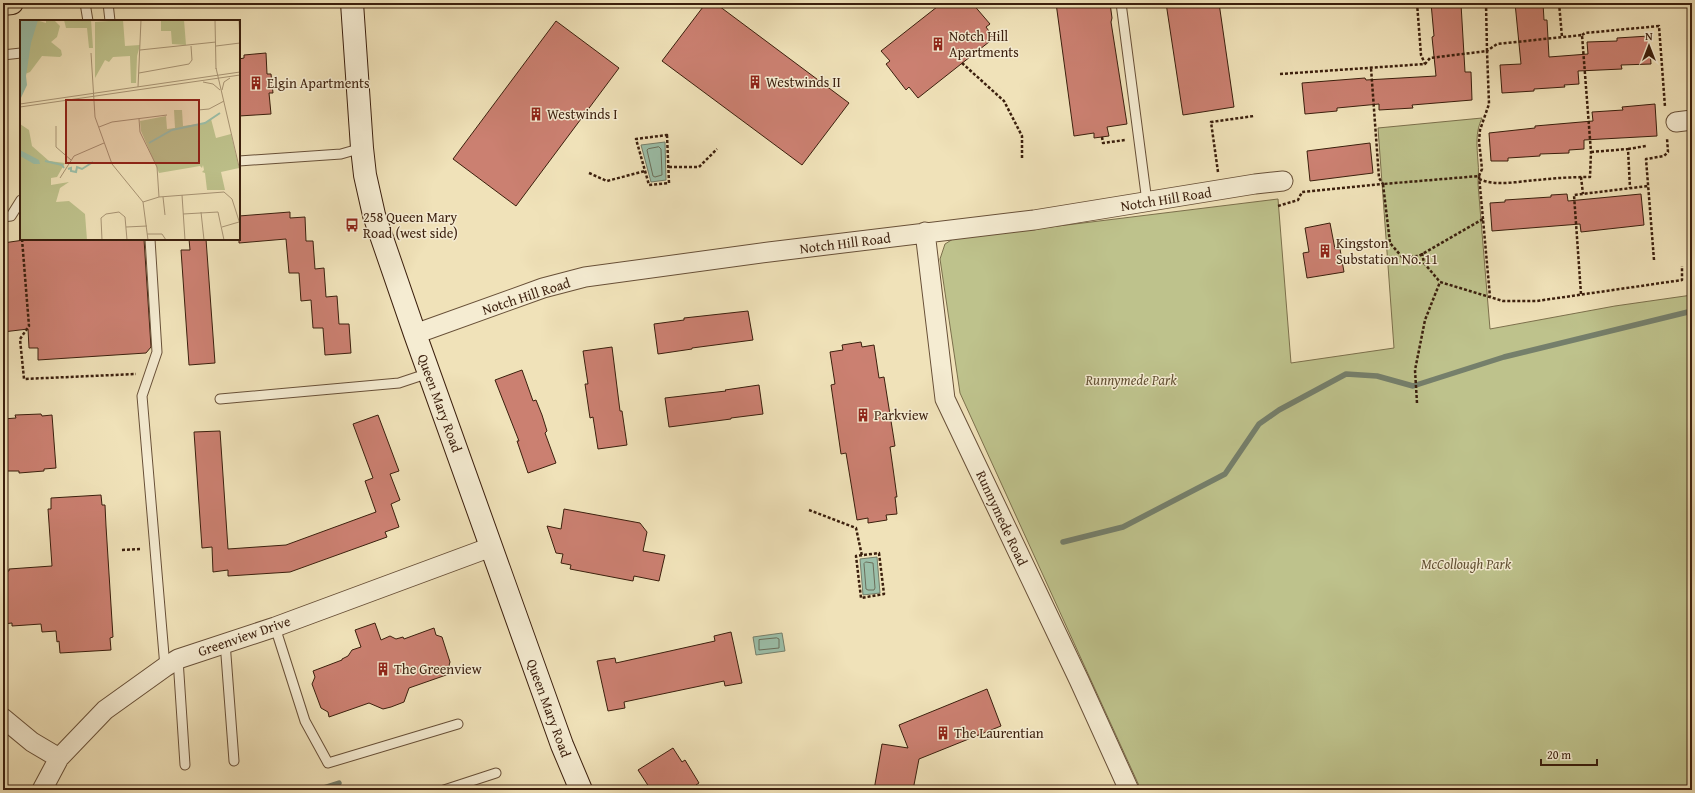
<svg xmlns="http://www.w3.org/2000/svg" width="1695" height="793" font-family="'Gentium Book Plus',serif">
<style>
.green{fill:#bec28c;stroke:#7c704c}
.water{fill:#9bbfa9;stroke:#757f6b}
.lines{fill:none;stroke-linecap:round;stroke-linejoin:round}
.shore{stroke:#6b6f5b;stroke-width:1}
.stream{stroke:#757f6b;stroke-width:5.5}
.building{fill:#cb8071;stroke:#3b1f0d}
.lane-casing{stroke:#685038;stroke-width:11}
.street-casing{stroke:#685038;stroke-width:21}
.secondary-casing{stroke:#3b1f0d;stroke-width:24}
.primary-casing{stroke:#3b1f0d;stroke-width:24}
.path{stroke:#3b1f0d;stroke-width:2.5;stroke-dasharray:3 2;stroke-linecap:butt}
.lane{stroke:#f5ecd2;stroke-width:9}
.street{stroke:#f5ecd2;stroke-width:19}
.secondary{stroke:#f5ecd2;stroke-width:22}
.primary{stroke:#f0e2b9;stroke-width:22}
.labels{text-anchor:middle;stroke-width:3;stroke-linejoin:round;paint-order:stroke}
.poi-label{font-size:14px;fill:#3b1f0d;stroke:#f5ecd2;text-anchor:start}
.street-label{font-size:14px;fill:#3b1f0d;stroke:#f5ecd2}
.park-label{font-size:14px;font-style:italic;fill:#625033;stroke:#f5ecd2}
.inset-river{fill:none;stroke:#9bbfa9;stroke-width:2}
.inset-road{fill:none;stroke:#a89474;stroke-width:1}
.view{fill:#8f2418;fill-opacity:0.15;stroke:#8f2418;stroke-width:2}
.inset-edge{fill:none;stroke:#3b1f0d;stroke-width:2}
</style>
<rect width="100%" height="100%" fill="#f0e2b9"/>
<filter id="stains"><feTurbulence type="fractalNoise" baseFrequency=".005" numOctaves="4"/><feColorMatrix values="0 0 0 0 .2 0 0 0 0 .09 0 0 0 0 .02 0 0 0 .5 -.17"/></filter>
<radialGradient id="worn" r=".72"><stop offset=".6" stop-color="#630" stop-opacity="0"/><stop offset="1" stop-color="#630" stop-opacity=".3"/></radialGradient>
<path class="green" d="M 1482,118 C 1475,133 1477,146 1478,162 C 1479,169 1478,177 1478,184 L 1490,329 L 1615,306 L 1692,295 L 1692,790 L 1141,790 L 960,393 L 940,259 L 945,244 L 953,239 L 1278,199 L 1291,363 L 1394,348 L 1378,128 Z"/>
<path class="water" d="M 665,142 L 666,180 L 651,182 L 641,145 Z
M 877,557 L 880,593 L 863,595 L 860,559 Z
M 782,633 L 785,651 L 756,655 L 753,637 Z"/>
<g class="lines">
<path class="shore" d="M 659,147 L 661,149 L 662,175 L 655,177 L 653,176 L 647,150 L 648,149 Z
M 866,562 L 873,563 L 875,588 L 874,590 L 868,590 L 866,589 L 864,564 Z
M 777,638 L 779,639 L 779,648 L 759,650 L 759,640 Z"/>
<path class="stream" d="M 1063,542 L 1123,527 L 1225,474 L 1259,424 L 1279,410 L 1346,374 L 1377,376 L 1413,386 L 1504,357 L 1692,311
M 317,790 L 339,783"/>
</g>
<path class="building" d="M 706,3 L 715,3 L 849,103 L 802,165 L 662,61 Z
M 942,3 L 972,3 L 990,24 L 986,27 L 994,38 L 918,98 L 909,87 L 906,90 L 886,64 L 890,61 L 881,51 Z
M 1056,3 L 1110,3 L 1112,18 L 1111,22 L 1127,124 L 1107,127 L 1109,136 L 1094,138 L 1094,133 L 1074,136 Z
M 1166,3 L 1219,3 L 1234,107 L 1183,115 Z
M 1431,3 L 1461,4 L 1465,72 L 1471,72 L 1472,100 L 1412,105 L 1413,108 L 1379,110 L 1379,104 L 1337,108 L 1337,111 L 1305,114 L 1302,83 L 1365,78 L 1366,80 L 1436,76 L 1432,37 L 1434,36 Z
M 1515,3 L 1543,3 L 1544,20 L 1547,20 L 1549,57 L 1588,54 L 1587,42 L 1617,41 L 1617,38 L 1649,36 L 1651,64 L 1621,65 L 1622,69 L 1578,71 L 1579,84 L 1564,85 L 1565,87 L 1534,89 L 1534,91 L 1502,93 L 1500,65 L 1521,64 Z
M 556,21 L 619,68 L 516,206 L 453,159 Z
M 266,53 L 267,74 L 271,74 L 273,93 L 269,93 L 271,114 L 239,116 L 239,59 L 244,58 L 244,55 Z
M 1655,104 L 1657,136 L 1584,140 L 1584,149 L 1569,150 L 1569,153 L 1540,154 L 1540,156 L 1508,158 L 1508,161 L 1491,161 L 1489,133 L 1535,128 L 1535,126 L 1593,121 L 1592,112 L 1623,110 L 1622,107 Z
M 1370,143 L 1373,173 L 1310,181 L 1307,151 Z
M 1567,194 L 1568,201 L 1641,194 L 1644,225 L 1581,232 L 1580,224 L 1492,231 L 1490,203 L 1505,202 L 1505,200 L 1551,197 L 1551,195 Z
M 290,212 L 290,218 L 305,217 L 306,241 L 313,241 L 315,269 L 324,268 L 326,297 L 337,296 L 339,324 L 349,324 L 351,353 L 325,355 L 323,328 L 313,328 L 311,300 L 301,301 L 299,273 L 289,273 L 286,239 L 239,243 L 239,216 Z
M 1330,223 L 1335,249 L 1340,249 L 1344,272 L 1307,278 L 1303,253 L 1309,252 L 1305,228 Z
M 31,239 L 144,239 L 151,347 L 146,353 L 38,360 L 38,348 L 29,348 L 28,329 L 3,332 L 3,243 Z
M 189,239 L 206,239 L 215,363 L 189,365 L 181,250 L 190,250 Z
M 748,311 L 753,340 L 692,348 L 692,349 L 658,354 L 654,324 L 684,320 L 684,318 Z
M 861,342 L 862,347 L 874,345 L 879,378 L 884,377 L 895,446 L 890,447 L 897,497 L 895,497 L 897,514 L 886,515 L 887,520 L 868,523 L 868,518 L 857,520 L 846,453 L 841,454 L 831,385 L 835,384 L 830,352 L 843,350 L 842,345 Z
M 612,347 L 620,411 L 622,411 L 627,445 L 598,449 L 593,417 L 590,418 L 585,384 L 588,384 L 583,351 Z
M 522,370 L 533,401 L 536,400 L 542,415 L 547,431 L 545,433 L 556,463 L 528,473 L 517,441 L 519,441 L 495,380 Z
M 759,385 L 763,414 L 731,418 L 731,419 L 669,427 L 665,398 L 726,391 L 725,390 Z
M 41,414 L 42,416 L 52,415 L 56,468 L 44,469 L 44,471 L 19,473 L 19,471 L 3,471 L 3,419 L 16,418 L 15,415 Z
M 378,415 L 399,471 L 390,474 L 400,500 L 391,504 L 399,527 L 385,532 L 387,537 L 290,572 L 228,576 L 228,570 L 213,572 L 212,547 L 202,548 L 194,432 L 220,431 L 228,549 L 286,545 L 376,512 L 365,481 L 373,478 L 353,424 Z
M 101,495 L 102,505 L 105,505 L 106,526 L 113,637 L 110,638 L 111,650 L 60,653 L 59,641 L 57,642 L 56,631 L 42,632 L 41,624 L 12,626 L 12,623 L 3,624 L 3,571 L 9,571 L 9,569 L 52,566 L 48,509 L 51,509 L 51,498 Z
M 564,509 L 640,523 L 647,532 L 643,551 L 665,555 L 659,581 L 634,576 L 633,581 L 570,569 L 571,565 L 561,563 L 563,554 L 556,553 L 547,526 L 561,529 Z
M 375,623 L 381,640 L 390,636 L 396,639 L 403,637 L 404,639 L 434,628 L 436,635 L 442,637 L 450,662 L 448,669 L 449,674 L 409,688 L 404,702 L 391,707 L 383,709 L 369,703 L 329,717 L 328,712 L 321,708 L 312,684 L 315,677 L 313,671 L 342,660 L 342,659 L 348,656 L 352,650 L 361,647 L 355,630 Z
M 731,632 L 742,683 L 725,686 L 724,681 L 624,702 L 625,708 L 608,711 L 597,661 L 615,658 L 616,663 L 715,641 L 714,636 Z
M 987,689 L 1001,726 L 919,759 L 913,790 L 874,790 L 882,744 L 908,748 L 899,725 Z
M 673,748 L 682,762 L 685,760 L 699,783 L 696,785 L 699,790 L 651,790 L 638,770 Z"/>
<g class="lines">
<g class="lane-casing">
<path id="lane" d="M 85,3 L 88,21
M 108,3 L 110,21
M 1121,3 L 1147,202
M 3,55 L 21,53
M 239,161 L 341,154 L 362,148
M 3,217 L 11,216 L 21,200
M 150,239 L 157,352 L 142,396 L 165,667
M 220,399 L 399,383 L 429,373
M 275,627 L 305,721 L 328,763 L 458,724
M 225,642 L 234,761
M 178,659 L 185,765
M 444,790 L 496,773"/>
</g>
<g class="street-casing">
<path id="street" d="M 1676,122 L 1692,120
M 925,232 L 945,399 L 1079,680 L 1129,790
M 415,334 L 543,288 L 585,277 L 769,252 L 1034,220 L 1255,184 L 1283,181
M 3,718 L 32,742 L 59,758
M 42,790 L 59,758 L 105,710 L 165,667 L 178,659 L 275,627 L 491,547"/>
</g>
<g class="secondary-casing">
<path id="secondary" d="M 352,3 L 362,148 L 365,175 L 374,215 L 415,334 L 562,745 L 581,790"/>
</g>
<g class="primary-casing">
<path id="primary" d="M 3,4 L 12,3"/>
</g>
<path class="path" d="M 1417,3 L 1421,55 L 1425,64
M 1486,3 L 1487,51
M 1559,3 L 1562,37
M 1582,35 L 1585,33 L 1659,26 L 1665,107
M 962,63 L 1004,101 L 1022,136 L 1022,160
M 1280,74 L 1425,64 L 1430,58 L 1487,51 L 1489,104 L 1480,130 L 1479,141 L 1482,169 L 1479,176
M 667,135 L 669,183 L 649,185 L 636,139 Z
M 1102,137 L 1103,143 L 1125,140
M 1628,149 L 1646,146
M 1591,152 L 1628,149 L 1630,188
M 669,167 L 699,167 L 717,149
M 1218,172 L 1211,122 L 1254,116
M 589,173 L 607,181 L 645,171
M 1581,177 L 1583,194
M 1479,179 C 1497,187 1519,181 1538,180 C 1555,178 1573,177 1590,177 L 1591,152 L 1582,35 L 1497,44 L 1487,51
M 1278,206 L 1298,200 L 1302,192 L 1383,184 L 1379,178 L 1371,68
M 1483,219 L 1479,176 L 1383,184 L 1390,243 L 1402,257 L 1419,256 L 1483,219 L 1490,297
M 22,239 L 29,326 L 20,339 L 24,379 L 136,374
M 1422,253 L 1424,263 L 1440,282
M 1654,260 L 1646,159 L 1664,156 L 1668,152 L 1667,138
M 1581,294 L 1574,195 L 1648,186
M 1417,403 L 1415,370 L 1425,320 L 1440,282 L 1503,301 L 1537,301 L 1682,280 L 1682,266
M 809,510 L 856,528 L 862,556
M 122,550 L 142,549
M 879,553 L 884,594 L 861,598 L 856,556 Z"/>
<use href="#lane" class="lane"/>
<use href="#street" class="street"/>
<use href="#secondary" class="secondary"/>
<use href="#primary" class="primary"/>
</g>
<defs>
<g id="building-bare" transform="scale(1.08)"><path d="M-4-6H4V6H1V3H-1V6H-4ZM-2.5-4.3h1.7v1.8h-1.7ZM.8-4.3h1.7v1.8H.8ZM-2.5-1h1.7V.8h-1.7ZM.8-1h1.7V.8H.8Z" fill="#8f2418" stroke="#f5ecd2" stroke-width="2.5" paint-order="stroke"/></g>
<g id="bus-bare" transform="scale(1.08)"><path d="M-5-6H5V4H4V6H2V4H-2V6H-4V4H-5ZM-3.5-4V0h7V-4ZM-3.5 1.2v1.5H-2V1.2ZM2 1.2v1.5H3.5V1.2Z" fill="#8f2418" stroke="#f5ecd2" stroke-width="2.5" paint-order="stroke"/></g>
</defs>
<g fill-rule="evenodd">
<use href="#building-bare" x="938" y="44"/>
<use href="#building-bare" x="755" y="82"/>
<use href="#building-bare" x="256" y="83"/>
<use href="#building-bare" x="536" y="114"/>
<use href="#bus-bare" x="352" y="225"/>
<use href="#building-bare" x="1325" y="251"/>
<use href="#building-bare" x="863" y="415"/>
<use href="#building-bare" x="383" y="669"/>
<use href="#building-bare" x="943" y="733"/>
</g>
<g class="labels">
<g class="poi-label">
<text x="949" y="41">Notch Hill<tspan x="949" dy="16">Apartments</tspan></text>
<text x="766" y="87">Westwinds II</text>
<text x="267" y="88">Elgin Apartments</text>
<text x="547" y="119">Westwinds I</text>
<text x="363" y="222">258 Queen Mary<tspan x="363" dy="16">Road (west side)</tspan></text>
<text x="1336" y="248">Kingston<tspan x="1336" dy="16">Substation No. 11</tspan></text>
<text x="874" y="420">Parkview</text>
<text x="394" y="674">The Greenview</text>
<text x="954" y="738">The Laurentian</text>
</g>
<g class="street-label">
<text transform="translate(1166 199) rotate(-9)" y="5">Notch Hill Road</text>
<text transform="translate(845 243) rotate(-7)" y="5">Notch Hill Road</text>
<text transform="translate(526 296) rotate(-18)" y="5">Notch Hill Road</text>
<text transform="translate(440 403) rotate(70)" y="5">Queen Mary Road</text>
<text transform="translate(1002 518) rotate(65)" y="5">Runnymede Road</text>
<text transform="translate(244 636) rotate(-19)" y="5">Greenview Drive</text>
<text transform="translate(549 708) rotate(70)" y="5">Queen Mary Road</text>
</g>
<g class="park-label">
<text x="1131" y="385">Runnymede Park</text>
<text x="1466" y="569">McCollough Park</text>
</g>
</g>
<g transform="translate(20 20)">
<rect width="220" height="220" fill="#f0e2b9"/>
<path d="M 16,0 L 26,3 L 26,0 L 34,0 L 40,6 L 37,17 L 31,22 L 41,30 L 42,35 L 40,37 L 22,36 L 10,52 L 5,54 L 4,43 ZM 44,0 L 71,0 L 73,28 L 69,28 L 67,8 L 46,8 ZM 103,0 L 105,26 L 120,25 L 117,36 L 116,63 L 111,63 L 110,36 L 93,37 L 89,42 L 85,40 L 75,58 L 75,2 ZM 141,0 L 164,0 L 166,25 L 152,24 L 151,11 L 141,11 ZM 154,90 L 162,90 L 163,106 L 186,103 L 191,99 L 196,118 L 211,114 L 219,148 L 201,152 L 205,170 L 187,170 L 185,153 L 182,152 L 184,150 L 183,145 L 182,148 L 180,146 L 139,153 L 121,111 L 120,101 L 146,96 L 147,109 L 155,108 ZM 0,104 L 9,110 L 12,126 L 29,141 L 45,143 L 37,157 L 31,158 L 31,165 L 49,162 L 40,168 L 36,182 L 49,181 L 65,194 L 67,220 L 0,220 Z" fill="#bec28c"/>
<path d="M 18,0 L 11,23 L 6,56 L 7,65 L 0,80 L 0,1 ZM 0,130 L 19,140 L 20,144 L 14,144 L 0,136 Z" fill="#9bbfa9"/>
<path class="inset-river" d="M 129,123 L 152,110 L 185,103 L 200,93M 25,141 L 42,145 L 44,148M 48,149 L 51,148 L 51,151 L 56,152 L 57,147 L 62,149 L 73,142"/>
<path class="inset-road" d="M 195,0 L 196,49M 219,0 L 220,23M 196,26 L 220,23M 120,30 L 196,22M 71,33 L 75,97 L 92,144 L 123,182 L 128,220M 196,48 L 220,151M 119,53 L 169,44 L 172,40 L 171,26M 183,62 L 193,64 L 200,70M 118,67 L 121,0M 202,70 L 204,62 L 210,58M 0,84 L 220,52M 0,87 L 220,55M 178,90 L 189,89 L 204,81M 119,99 L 120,112 L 137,147 L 139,177M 36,106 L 36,127 L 51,140M 79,107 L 92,102 L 147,95M 40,158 L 54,136 L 84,123M 162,175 L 165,220M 143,177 L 145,195M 123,182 L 139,177 L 204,172 L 212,179 L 220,204M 181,192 L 184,220M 163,194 L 198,192 L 204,220M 106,207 L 127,206M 202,207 L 219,202M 127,214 L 142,214 L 146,220M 82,220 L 81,198 L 86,194 L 99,192 L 105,197 L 107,220"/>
<path class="view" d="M 46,80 L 179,80 L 179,143 L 46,143 Z"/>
<rect width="220" height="220" class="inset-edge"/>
</g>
<rect width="1695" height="793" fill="none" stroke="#f0e2b9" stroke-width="16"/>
<rect x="4" y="4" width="1687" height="785" fill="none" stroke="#3b1f0d" stroke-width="2"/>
<rect x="8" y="8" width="1679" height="777" fill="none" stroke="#3b1f0d"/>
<g transform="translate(1649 46)" stroke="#f5ecd2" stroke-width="3" paint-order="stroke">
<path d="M0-3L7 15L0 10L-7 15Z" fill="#3b1f0d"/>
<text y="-6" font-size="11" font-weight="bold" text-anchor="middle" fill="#3b1f0d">N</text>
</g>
<path d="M1541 759v6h56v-6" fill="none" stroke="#3b1f0d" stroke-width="2"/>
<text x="1547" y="759" font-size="12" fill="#3b1f0d" stroke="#f5ecd2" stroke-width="3" paint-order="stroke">20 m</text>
<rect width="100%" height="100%" filter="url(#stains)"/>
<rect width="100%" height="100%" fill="url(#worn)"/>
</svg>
